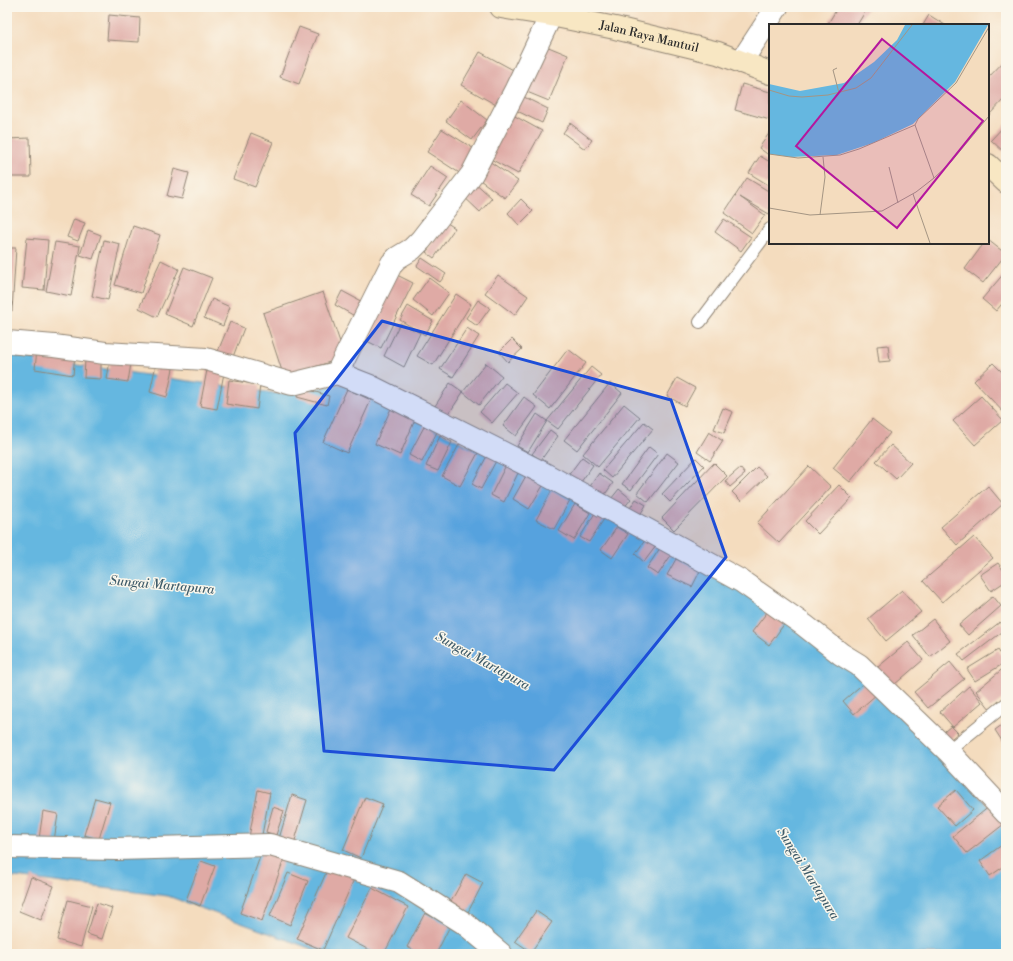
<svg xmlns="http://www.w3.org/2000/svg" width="1013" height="961" font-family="'Libre Bodoni',serif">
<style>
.water{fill:#65b7e0;stroke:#487186}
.building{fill:#dfaaa5}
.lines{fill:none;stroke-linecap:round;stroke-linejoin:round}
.lane-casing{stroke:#908474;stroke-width:14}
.street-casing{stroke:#908474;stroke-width:24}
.secondary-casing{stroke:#908474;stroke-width:24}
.lane{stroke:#fff;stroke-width:12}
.street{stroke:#fff;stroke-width:22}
.secondary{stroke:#f8e7c3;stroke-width:22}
.marked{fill:#1d4ed8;fill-opacity:0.2;stroke:#1d4ed8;stroke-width:3;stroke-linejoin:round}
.labels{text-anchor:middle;stroke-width:3;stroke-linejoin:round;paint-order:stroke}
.street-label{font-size:12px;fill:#2b2b2b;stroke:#fbf7ec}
.water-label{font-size:13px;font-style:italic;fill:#3f5c6a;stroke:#fbf7ec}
.inset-road{fill:none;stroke:#a49583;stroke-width:1}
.view{fill:#b5179e;fill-opacity:0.15;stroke:#b5179e;stroke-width:2}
.inset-edge{fill:none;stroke:#2b2b2b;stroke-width:2}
</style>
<rect width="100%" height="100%" fill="#fbf7ec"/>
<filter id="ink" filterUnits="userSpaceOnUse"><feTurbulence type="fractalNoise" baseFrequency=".025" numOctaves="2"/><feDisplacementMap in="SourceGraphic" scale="8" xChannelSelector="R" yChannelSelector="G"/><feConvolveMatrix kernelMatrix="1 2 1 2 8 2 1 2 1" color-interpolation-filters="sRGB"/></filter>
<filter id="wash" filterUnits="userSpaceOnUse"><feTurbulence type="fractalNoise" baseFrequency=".012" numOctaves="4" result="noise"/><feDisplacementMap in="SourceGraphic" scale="16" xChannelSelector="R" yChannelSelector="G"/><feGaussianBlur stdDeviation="0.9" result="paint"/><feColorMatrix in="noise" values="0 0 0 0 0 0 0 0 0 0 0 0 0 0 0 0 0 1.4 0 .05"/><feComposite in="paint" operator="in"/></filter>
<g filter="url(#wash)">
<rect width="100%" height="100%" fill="#f4dcbe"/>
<path class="water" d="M 7,355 L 280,394 L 343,384 L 641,531 L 801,624 L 842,659 L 1006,823 L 1006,954 L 335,954 L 312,949 L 168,896 L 7,876 Z"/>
<g id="blocks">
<path class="building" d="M 838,7 L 868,7 L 857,25 L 827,25 Z
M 109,15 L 140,18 L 139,42 L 107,40 Z
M 929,15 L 945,25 L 923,25 Z
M 299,27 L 318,34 L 299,84 L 280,77 Z
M 546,46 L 568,55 L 549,101 L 527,92 Z
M 480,52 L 517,72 L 498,106 L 461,85 Z
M 1006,59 L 1006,97 L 988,116 L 988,78 Z
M 742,84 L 770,92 L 770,120 L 735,110 Z
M 520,95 L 548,109 L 542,123 L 513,109 Z
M 461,100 L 487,120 L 472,140 L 446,121 Z
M 511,114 L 542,131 L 518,174 L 487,157 Z
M 570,123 L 592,140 L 585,149 L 563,133 Z
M 1006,124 L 1006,154 L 991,140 Z
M 442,129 L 476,150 L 461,174 L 427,152 Z
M 770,132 L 770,156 L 759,148 Z
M 251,133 L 273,142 L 255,187 L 233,179 Z
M 30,138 L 31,177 L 7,177 L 7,139 Z
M 760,156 L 770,162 L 770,186 L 749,173 Z
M 489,161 L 518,181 L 505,198 L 477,178 Z
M 430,166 L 448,178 L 429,206 L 411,195 Z
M 174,169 L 189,173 L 182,199 L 167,196 Z
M 747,178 L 770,192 L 770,212 L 769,214 L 740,197 L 765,215 L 752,233 L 724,213 Z
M 472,180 L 492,198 L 480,212 L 460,193 Z
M 521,199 L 533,211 L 519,225 L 508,213 Z
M 74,219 L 85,223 L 78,241 L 67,237 Z
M 724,219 L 751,237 L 741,251 L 715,232 Z
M 447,223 L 455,228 L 434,258 L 426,252 Z
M 133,226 L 160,235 L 141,293 L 115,285 Z
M 88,230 L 101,235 L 93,259 L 80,255 Z
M 27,238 L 48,240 L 44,290 L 22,288 Z
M 104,240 L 120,244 L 108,300 L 92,296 Z
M 988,240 L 1006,254 L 983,283 L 965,269 L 984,243 L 988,243 Z
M 55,242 L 80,246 L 71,296 L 46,291 Z
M 7,248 L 16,248 L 12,311 L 7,310 Z
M 422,258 L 446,274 L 440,282 L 417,266 Z
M 161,260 L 179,269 L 157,317 L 139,308 Z
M 184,267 L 212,278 L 193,326 L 165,314 Z
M 1006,271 L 1006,299 L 996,311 L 982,299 Z
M 395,274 L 413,283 L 381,348 L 363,339 Z
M 498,275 L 528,296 L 515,315 L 485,293 Z
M 429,278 L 449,293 L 433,316 L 413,300 Z
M 342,291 L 368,305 L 360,319 L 335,305 Z
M 323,292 L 345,357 L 284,377 L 263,313 Z
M 456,294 L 471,304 L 433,365 L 417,356 Z
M 212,299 L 230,307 L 223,326 L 204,318 Z
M 478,300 L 490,308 L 477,326 L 466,318 Z
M 408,306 L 433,321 L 425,335 L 400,320 Z
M 230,322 L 244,328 L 231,362 L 216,356 Z
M 400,323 L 420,333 L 404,367 L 384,356 Z
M 467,328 L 479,336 L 453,377 L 440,369 Z
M 512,339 L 522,349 L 508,362 L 499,352 Z
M 888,345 L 890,361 L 879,362 L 877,346 Z
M 37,349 L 75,354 L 73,375 L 35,369 Z
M 568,349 L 586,363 L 550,409 L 533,395 Z
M 111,354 L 132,357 L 128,382 L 107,379 Z
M 85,359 L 101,360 L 101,379 L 84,378 Z
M 157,360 L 174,364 L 167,397 L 150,392 Z
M 486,363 L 502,376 L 479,405 L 463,392 L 448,415 L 435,406 L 450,383 L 463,392 Z
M 993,363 L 1006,376 L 1006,415 L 974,381 Z
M 208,365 L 225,368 L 217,409 L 200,406 Z
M 591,367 L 601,375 L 558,429 L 547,421 Z
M 677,378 L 695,388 L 685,406 L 667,396 Z
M 229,380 L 260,385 L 257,409 L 226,404 Z
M 505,383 L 518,393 L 492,423 L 480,412 Z
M 610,383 L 622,393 L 577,450 L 564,440 Z
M 299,387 L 329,396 L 327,405 L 297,397 Z
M 347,389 L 371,400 L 347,453 L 323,442 Z
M 981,396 L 1003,420 L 975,445 L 953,421 Z
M 524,397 L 537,407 L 516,436 L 503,426 Z
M 393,404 L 417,415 L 400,455 L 375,444 Z
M 624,404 L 640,417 L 598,467 L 583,454 Z
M 723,408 L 733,412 L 724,433 L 714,429 Z
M 537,414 L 547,421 L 528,452 L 517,446 Z
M 872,419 L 890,433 L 850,482 L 833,468 Z
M 644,422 L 653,429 L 612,478 L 603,470 Z
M 425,425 L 437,432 L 422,462 L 409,455 Z
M 550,430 L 558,436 L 541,460 L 532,454 Z
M 709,432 L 723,441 L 710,461 L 697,452 Z
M 440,436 L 452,442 L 438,471 L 426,466 Z
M 460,443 L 478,453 L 460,486 L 442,476 Z
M 891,445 L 911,463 L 896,479 L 876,461 Z
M 649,447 L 658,454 L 631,490 L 622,484 Z
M 667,453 L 679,462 L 648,502 L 637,493 Z
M 488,454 L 497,459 L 481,489 L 472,484 Z
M 582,457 L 593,465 L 576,489 L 564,481 Z
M 696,458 L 704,466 L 670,502 L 662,494 Z
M 714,463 L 727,476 L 674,530 L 662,518 Z
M 506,465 L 519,471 L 504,502 L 491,495 Z
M 809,466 L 831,487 L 779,543 L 757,523 Z
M 757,467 L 767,476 L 741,501 L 732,492 Z
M 740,468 L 745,474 L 730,487 L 725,481 Z
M 599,473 L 613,483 L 599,503 L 585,494 Z
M 527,474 L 544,484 L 529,509 L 513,499 Z
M 839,485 L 852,498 L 818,534 L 805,521 Z
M 988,486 L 1003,504 L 957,545 L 941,527 Z
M 619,489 L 631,499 L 619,514 L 607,504 Z
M 552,490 L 570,500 L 554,529 L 536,520 Z
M 636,499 L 646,505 L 635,523 L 625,516 Z
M 575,504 L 590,513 L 574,540 L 559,531 Z
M 597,510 L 606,516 L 589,542 L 580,537 Z
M 617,527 L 628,534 L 612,558 L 601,550 Z
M 974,537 L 993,558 L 942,602 L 923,581 Z
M 646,539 L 656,546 L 644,562 L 635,554 Z
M 660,548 L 671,555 L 658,575 L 647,568 Z
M 676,559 L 700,571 L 692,587 L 667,575 Z
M 998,563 L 1006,574 L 1006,581 L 991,591 L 980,575 Z
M 902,590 L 921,612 L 886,641 L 868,619 Z
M 993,596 L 1001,606 L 968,635 L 959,625 Z
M 768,611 L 785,623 L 769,645 L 752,632 Z
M 933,619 L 950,641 L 930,657 L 913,635 Z
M 1000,622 L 1006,629 L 964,661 L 958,654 Z
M 908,642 L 923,660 L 887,691 L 872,672 Z
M 998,650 L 1006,662 L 975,681 L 967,669 Z
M 950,662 L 964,679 L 928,708 L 914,692 Z
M 1006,666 L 1006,696 L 990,709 L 976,691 Z
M 866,681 L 877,694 L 854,714 L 843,701 Z
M 969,686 L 982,702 L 953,727 L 940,712 Z
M 1006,722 L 1006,747 L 995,730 Z
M 951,726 L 958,733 L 945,744 L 939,736 Z
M 258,790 L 270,793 L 261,840 L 249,837 Z
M 956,790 L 973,810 L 955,826 L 937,806 Z
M 292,795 L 307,800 L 293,847 L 278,842 Z
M 365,797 L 383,804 L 361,858 L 343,850 Z
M 95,798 L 110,802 L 99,839 L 84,835 Z
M 990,806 L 1004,824 L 967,853 L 953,836 Z
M 273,807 L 284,811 L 276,835 L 266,832 Z
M 43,811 L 58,814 L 54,841 L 39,839 Z
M 1006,842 L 1006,865 L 990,876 L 980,861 Z
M 262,851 L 284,859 L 262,921 L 240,913 Z
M 201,861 L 215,866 L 200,906 L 186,900 Z
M 329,866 L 355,877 L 323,950 L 297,939 Z
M 288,873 L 308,881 L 290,925 L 270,916 Z
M 466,874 L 483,883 L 466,916 L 448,907 Z
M 31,877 L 54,886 L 41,920 L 19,911 Z
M 372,888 L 408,907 L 384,954 L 377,954 L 346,938 Z
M 68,900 L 92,906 L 81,947 L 57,940 Z
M 97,903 L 112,908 L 102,939 L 87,934 Z
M 536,911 L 552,922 L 531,952 L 515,941 Z
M 425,913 L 450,926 L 436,954 L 421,954 L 407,947 Z"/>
</g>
</g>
<g filter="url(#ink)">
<use href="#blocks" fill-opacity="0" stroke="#908474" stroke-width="1"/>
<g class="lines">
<g class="lane-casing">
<path id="lane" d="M 700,322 L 770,229
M 948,751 L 1006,704"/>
</g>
<g class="street-casing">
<path id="street" d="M 741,62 L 777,7
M 7,342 L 54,346 L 105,353 L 206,359 L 292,384 L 337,373 L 370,386 L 541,472 L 741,581 L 804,625 L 841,654 L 859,665 L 948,751 L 1006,813
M 337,373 L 392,263 L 397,258 L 412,249 L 421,240 L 472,174 L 516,89 L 551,15
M 7,847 L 116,849 L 270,845 L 399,882 L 464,923 L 501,954"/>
</g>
<g class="secondary-casing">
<g id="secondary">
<path id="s1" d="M 501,7 L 551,15 L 615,28 L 718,53 L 770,73"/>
<path d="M 988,165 L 1006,182"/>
</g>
</g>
<use href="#lane" class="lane"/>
<use href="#street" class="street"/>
<use href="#secondary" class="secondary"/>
</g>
</g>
<path class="marked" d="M 382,321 L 671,400 L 726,557 L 554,770 L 324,751 L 295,433 Z"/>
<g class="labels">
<g class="street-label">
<text dy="4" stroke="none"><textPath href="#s1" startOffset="151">Jalan Raya Mantuil</textPath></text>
</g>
<g class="water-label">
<text transform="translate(162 584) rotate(5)" y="5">Sungai Martapura</text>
<text transform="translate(483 660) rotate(29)" y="5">Sungai Martapura</text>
<text transform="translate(809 873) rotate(58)" y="5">Sungai Martapura</text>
</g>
</g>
<g transform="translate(769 24)">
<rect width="220" height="220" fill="#f4dcbe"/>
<path d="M 136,1 L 219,1 L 186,58 L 144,100 L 104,119 L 68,131 L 22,133 L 0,130 L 0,60 L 31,67 L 75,59 L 105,38 L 128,16 Z" fill="#65b7e0"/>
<path class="inset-road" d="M 68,44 L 64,46 L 70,69M 0,66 L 20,72 L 33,73 L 59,71 L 87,64 L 102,54 L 143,1M 146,101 L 165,154M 0,130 L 29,134 L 71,131 L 90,125 L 146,101 L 149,95 L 187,59 L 220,3M 120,143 L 129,179M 144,170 L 161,219M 0,184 L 41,191 L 113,187 L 147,168 L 165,154 L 181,139 L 220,92M 51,191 L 56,153 L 54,133"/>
<path class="view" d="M 113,15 L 214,97 L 128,204 L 27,122 Z"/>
<rect width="220" height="220" class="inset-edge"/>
</g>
<rect width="1013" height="961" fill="none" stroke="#fbf7ec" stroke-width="24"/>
</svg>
